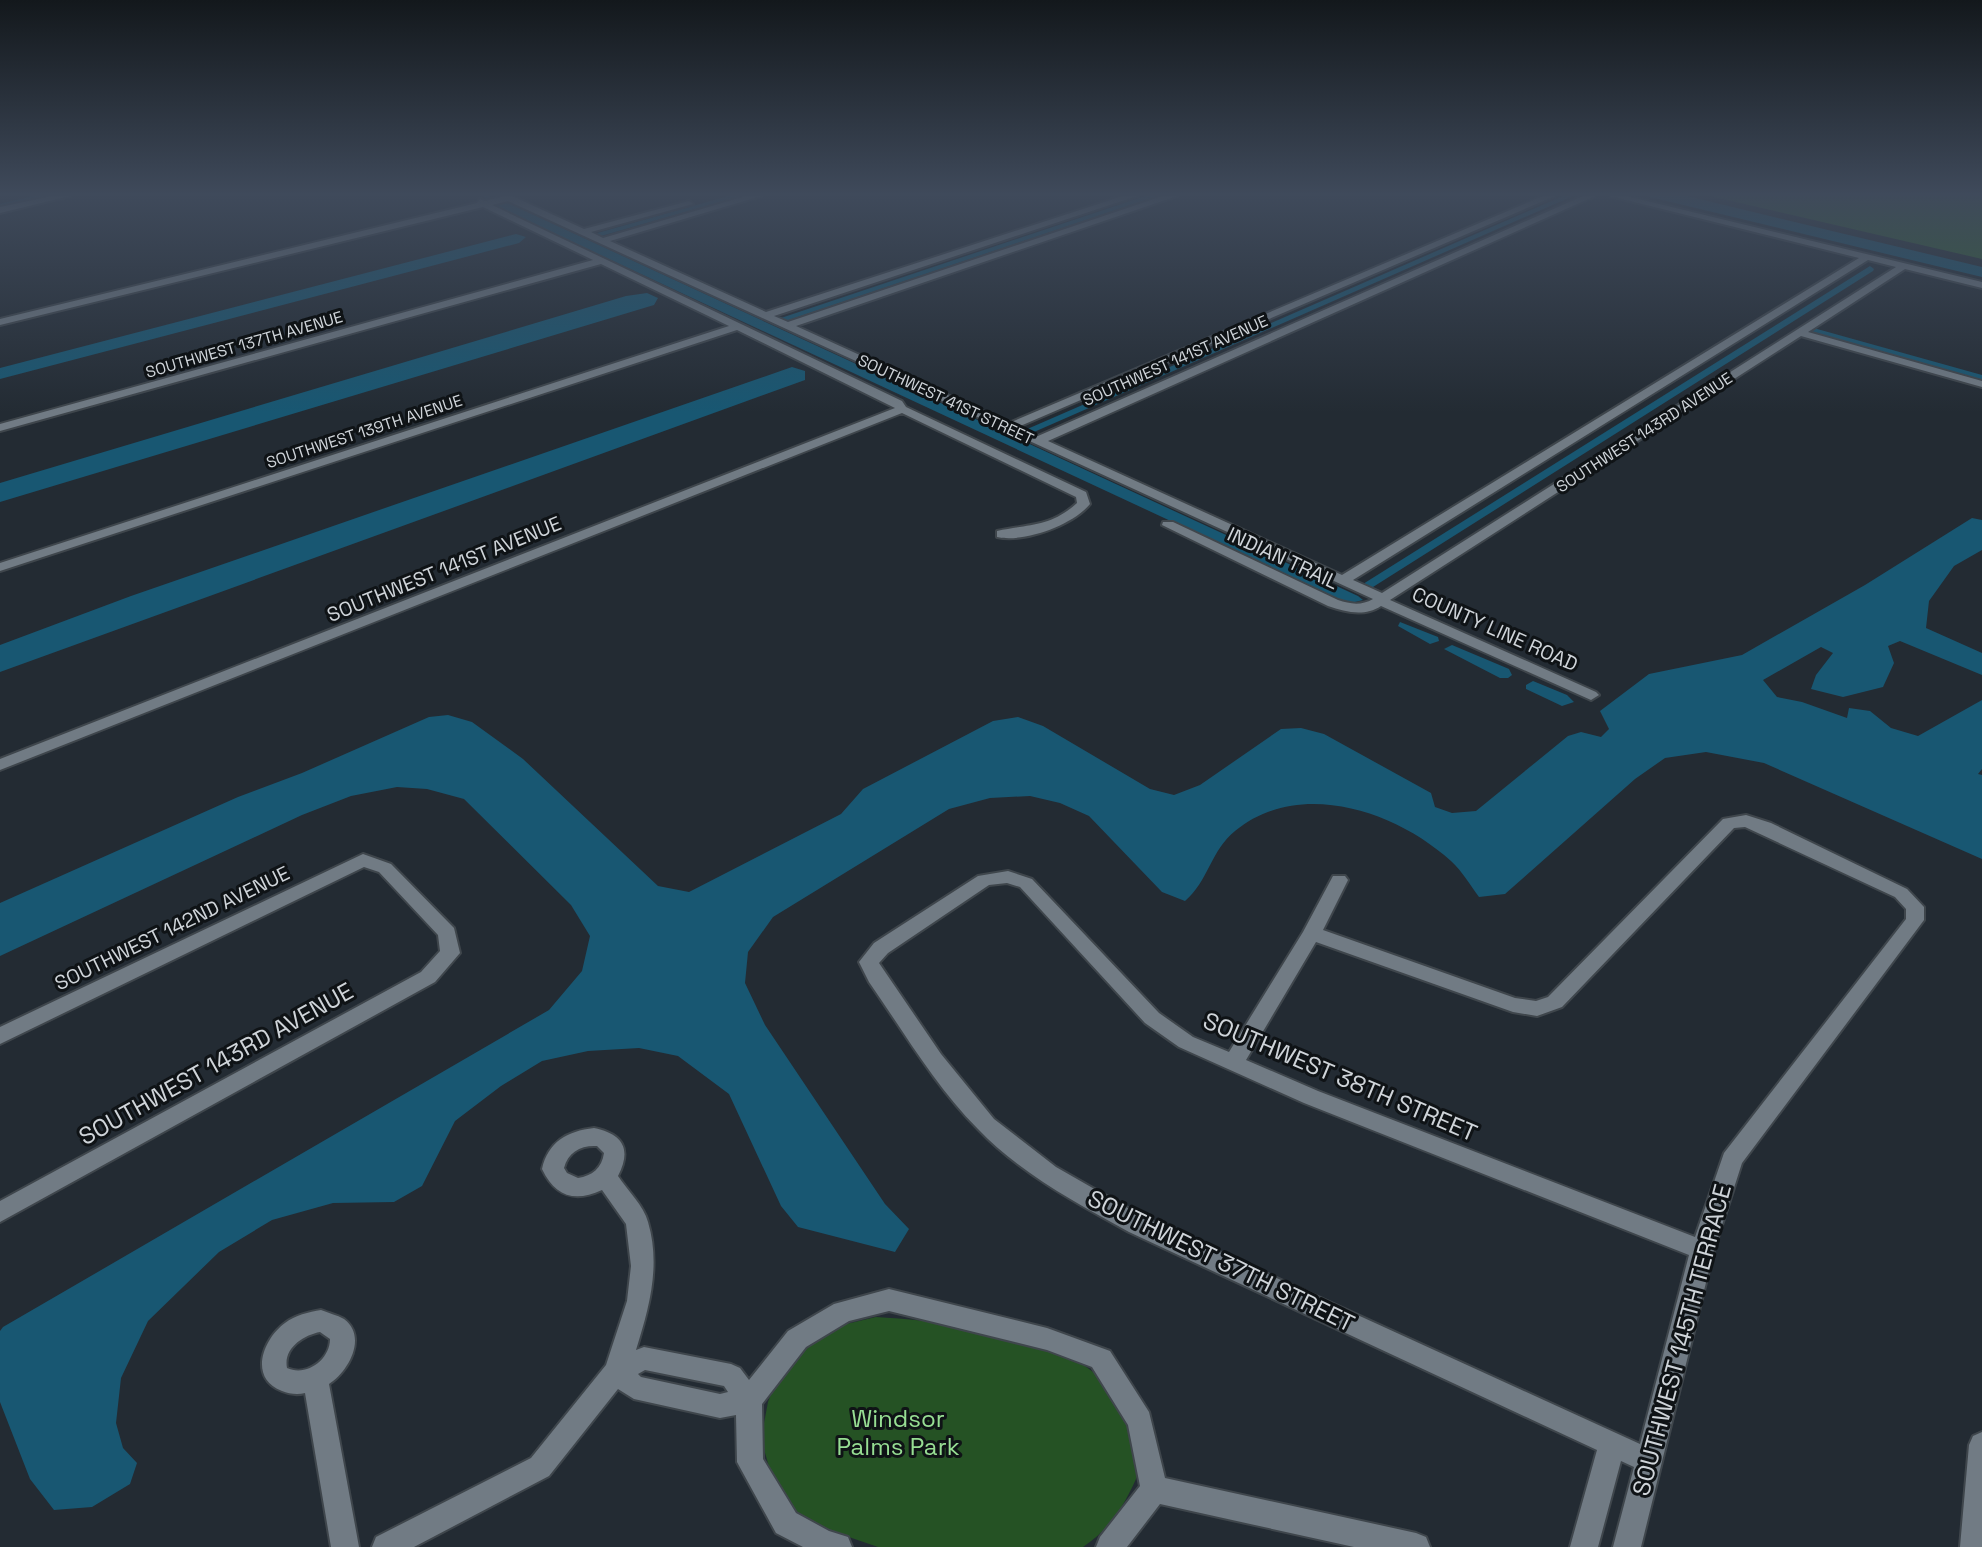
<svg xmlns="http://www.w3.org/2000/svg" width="1982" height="1547" font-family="'Space Grotesk',sans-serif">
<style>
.green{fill:#255224}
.forest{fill:#336431}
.water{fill:#185772}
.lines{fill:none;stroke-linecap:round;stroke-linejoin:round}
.canal{fill:#185772;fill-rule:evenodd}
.minor-casing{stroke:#3f464c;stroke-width:4}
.minor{fill:#717b84;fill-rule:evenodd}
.labels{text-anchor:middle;stroke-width:6;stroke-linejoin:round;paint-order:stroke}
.far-street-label{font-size:16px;fill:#cfd4d9;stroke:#0f1316}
.street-label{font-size:20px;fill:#cfd4d9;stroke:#0f1316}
.near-street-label{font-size:24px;fill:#cfd4d9;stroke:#0f1316}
.near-park-label{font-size:24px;fill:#97de93;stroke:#0f1316}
</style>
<rect width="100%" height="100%" fill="#232b33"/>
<path class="green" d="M 876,1317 C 935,1320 1046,1334 1093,1372 C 1102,1379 1113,1394 1119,1404 C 1129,1419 1135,1451 1140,1470 C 1126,1502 1113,1527 1083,1547 L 878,1547 L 811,1524 L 777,1494 L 761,1439 L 768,1402 L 776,1380 L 815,1339 L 842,1325 Z"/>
<path class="forest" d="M 1710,196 L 1982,196 L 1982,259 Z"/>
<path class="water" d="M 1646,196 L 1687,196 L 1982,267 L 1982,277 Z
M 506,202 L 1358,596 L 1363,600 L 1351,603 L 1340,600 L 493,205 Z
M 516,234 L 526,237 L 519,243 L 0,379 L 0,368 Z
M 647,293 L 658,298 L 654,305 L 0,502 L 0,483 L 626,296 Z
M 792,367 L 805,371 L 805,380 L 0,672 L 0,645 L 131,596 Z
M 1972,518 L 1982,520 L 1982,550 L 1954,566 L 1929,601 L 1926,628 L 1982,653 L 1982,675 L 1900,641 L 1888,646 L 1894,663 L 1883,687 L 1843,697 L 1811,689 L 1816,675 L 1833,653 L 1821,647 L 1763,680 L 1777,697 L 1802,702 L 1847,718 L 1849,708 L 1870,711 L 1891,728 L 1918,736 L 1982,700 L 1982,769 L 1978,774 L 1982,775 L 1982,859 L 1764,763 L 1706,752 L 1665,758 L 1635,779 L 1505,894 L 1479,897 C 1471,886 1462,871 1451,861 C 1396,811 1299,778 1235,831 C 1211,850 1208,882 1185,901 L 1162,892 L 1089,816 L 1060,803 L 1030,796 L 990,798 L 949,809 L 773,917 L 748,952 L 745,983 L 765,1025 L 885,1204 L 909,1229 L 895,1252 L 798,1227 L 781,1206 L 729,1094 L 678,1056 L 639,1048 L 588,1051 L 542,1061 L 501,1086 L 455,1121 L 422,1186 L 394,1202 L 333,1203 L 272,1220 L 219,1252 L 148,1321 L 121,1378 L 116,1423 L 123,1448 L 137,1463 L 130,1484 L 92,1507 L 54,1510 L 30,1479 L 0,1402 L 0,1331 L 3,1327 L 549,1010 L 582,971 L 590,936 L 571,905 L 464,799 L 427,789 L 397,787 L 351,796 L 302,815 L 0,956 L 0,903 L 238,797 L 302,773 L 429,717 L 448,715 L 472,722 L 523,759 L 658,886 L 689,892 L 841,814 L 863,789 L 993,721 L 1018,717 L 1043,726 L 1150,789 L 1174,795 L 1200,785 L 1281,729 L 1301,728 L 1324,734 L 1431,793 L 1435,807 L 1452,813 L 1476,811 L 1568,736 L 1581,732 L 1601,737 L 1609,729 L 1600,711 L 1649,674 L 1742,655 L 1865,585 Z
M 1400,622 L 1438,637 L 1439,641 L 1430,644 L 1398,626 Z
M 1452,645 L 1509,669 L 1512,675 L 1508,678 L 1500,678 L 1444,649 Z
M 1533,681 L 1567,695 L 1574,702 L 1562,706 L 1526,689 L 1526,685 Z"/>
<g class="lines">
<path class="canal" d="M 33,196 L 48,196 L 0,208 L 0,204 Z
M 482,196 L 489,196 L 490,197 L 486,199 Z
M 728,196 L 741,196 L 601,236 L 594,234 Z
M 1145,196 L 1157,196 L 786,321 L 778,319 Z
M 1563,196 L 1573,196 L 1034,432 L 1025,430 Z
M 1870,266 L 1874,269 L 1873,271 L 1373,587 L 1365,587 L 1363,584 Z
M 1810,327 L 1982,375 L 1982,381 L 1807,332 L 1805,330 Z"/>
<g class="minor-casing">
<path id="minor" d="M 52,196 L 70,196 L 0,213 L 0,207 Z
M 505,196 L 512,196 L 584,229 L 689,201 L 693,204 L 591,232 L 603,238 L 746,196 L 761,196 L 610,241 L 766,312 L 1123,196 L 1137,196 L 774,316 L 788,322 L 1163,196 L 1177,196 L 796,326 L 1009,423 L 1543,196 L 1555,196 L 1018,427 L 1038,436 L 1583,196 L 1595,196 L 1048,441 L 1342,575 L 1859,258 L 1610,196 L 1626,196 L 1982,282 L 1982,288 L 1905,269 L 1808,332 L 1982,381 L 1982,387 L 1801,336 L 1390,600 L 1596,692 L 1599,695 L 1591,700 L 1381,606 C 1364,617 1346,612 1328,606 L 1162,525 L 1163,522 L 1173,522 L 1338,600 C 1350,604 1361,606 1373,599 L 508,201 L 492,205 L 902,401 L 906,407 L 1086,492 L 1090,504 C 1073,525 1024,543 997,537 L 997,531 C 1029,524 1051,527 1077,503 L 1076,497 L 902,413 L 0,770 L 0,759 L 895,408 L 737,330 L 0,571 L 0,563 L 729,326 L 601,264 L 0,431 L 0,424 L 593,260 L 483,207 L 0,325 L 0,319 L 477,203 L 480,199 L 485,201 ZM 1868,260 L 1896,267 L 1382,593 L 1353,580 Z
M 1746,815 L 1771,823 L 1907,889 L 1924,907 L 1924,920 L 1742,1163 L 1714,1250 L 1641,1547 L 1613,1547 L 1634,1467 L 1621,1461 L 1598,1547 L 1570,1547 L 1597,1450 L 1129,1232 C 1076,1203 1020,1173 978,1129 C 935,1086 904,1032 869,982 L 859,962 L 874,943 L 978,876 L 1008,871 L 1032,879 L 1159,1013 L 1193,1037 L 1229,1052 L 1303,932 L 1333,876 L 1345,876 L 1348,880 L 1323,930 L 1515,998 L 1536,1001 L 1548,997 L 1723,819 ZM 1745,827 L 1895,897 L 1906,909 L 1906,919 L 1724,1153 L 1695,1237 L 1318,1091 L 1246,1060 L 1316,942 L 1513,1012 L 1537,1016 L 1562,1007 L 1734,828 ZM 1007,883 L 1020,887 L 1145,1023 L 1179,1047 L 1304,1103 L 1689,1255 L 1640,1444 L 1145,1218 L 1056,1167 L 994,1119 L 941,1054 L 879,963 L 888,953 L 989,885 Z
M 363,854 L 391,864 L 454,928 L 460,953 L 435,982 L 0,1222 L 0,1201 L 421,972 L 440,951 L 438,935 L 379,872 L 364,867 L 0,1044 L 0,1027 Z
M 594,1128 C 623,1134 632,1149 618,1176 C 627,1190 644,1206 648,1222 C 661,1266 649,1308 636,1350 L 644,1347 L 731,1364 L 740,1368 L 749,1380 L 788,1331 L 834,1304 L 889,1289 L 1047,1328 L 1110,1351 L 1149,1412 L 1165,1478 L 1416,1533 L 1426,1537 L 1430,1547 L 1354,1547 L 1160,1504 L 1127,1547 L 1096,1547 L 1100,1537 L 1140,1486 L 1128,1425 L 1092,1367 L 1047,1350 L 889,1311 L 849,1321 L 806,1347 L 762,1404 L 763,1459 L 796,1513 L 829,1531 L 848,1537 L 852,1547 L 803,1547 L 776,1533 L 737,1462 L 736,1415 L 720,1418 L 634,1399 L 618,1389 L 549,1476 L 414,1547 L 372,1547 L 376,1537 L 531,1458 L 606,1365 L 627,1301 L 631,1266 L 626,1224 L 602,1190 C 574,1203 555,1196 542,1169 C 548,1142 567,1131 594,1128 ZM 597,1146 L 604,1153 C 602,1168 592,1176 578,1178 L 567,1173 L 564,1168 C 568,1152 581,1145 597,1146 ZM 645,1370 L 724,1386 L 728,1392 L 720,1394 L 641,1377 L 638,1374 Z
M 321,1310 C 328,1313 337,1315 344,1319 C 368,1337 348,1372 329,1384 L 359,1547 L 331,1547 L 305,1393 C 298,1395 289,1394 282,1391 C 248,1378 263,1339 285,1323 C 295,1315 309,1312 321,1310 ZM 320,1332 L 330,1339 C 330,1360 306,1377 287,1368 C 283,1348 304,1335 320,1332 Z
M 1982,1432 L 1982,1547 L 1960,1547 L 1969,1445 L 1973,1436 Z"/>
</g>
<use href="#minor" class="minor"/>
</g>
<linearGradient id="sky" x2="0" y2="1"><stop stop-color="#13181c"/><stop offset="0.47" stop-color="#3f4a5b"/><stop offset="1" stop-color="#3f4a5b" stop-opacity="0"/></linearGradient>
<rect width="1982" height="413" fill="url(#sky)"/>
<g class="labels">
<g class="far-street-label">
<text transform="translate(244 344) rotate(-16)" y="6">SOUTHWEST 137TH AVENUE</text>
<text transform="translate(1175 360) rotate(-24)" y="6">SOUTHWEST 141ST AVENUE</text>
<text transform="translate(946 399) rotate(25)" y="6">SOUTHWEST 41ST STREET</text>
<text transform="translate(364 431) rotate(-18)" y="6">SOUTHWEST 139TH AVENUE</text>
<text transform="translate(1644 432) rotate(-33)" y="6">SOUTHWEST 143RD AVENUE</text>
</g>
<g class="street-label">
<text transform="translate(1283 558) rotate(25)" y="7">INDIAN TRAIL</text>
<text transform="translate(444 569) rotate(-22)" y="7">SOUTHWEST 141ST AVENUE</text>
<text transform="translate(1495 629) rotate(24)" y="7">COUNTY LINE ROAD</text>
<text transform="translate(172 928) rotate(-26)" y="7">SOUTHWEST 142ND AVENUE</text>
</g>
<g class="near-street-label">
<text transform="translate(216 1064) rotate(-29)" y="8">SOUTHWEST 143RD AVENUE</text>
<text transform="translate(1340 1077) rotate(23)" y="8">SOUTHWEST 38TH STREET</text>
<text transform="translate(1221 1261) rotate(26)" y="8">SOUTHWEST 37TH STREET</text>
<text transform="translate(1682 1340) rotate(-75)" y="8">SOUTHWEST 145TH TERRACE</text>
</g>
<g class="near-park-label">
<text x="898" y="1427">Windsor<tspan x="898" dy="28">Palms Park</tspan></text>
</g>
</g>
</svg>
